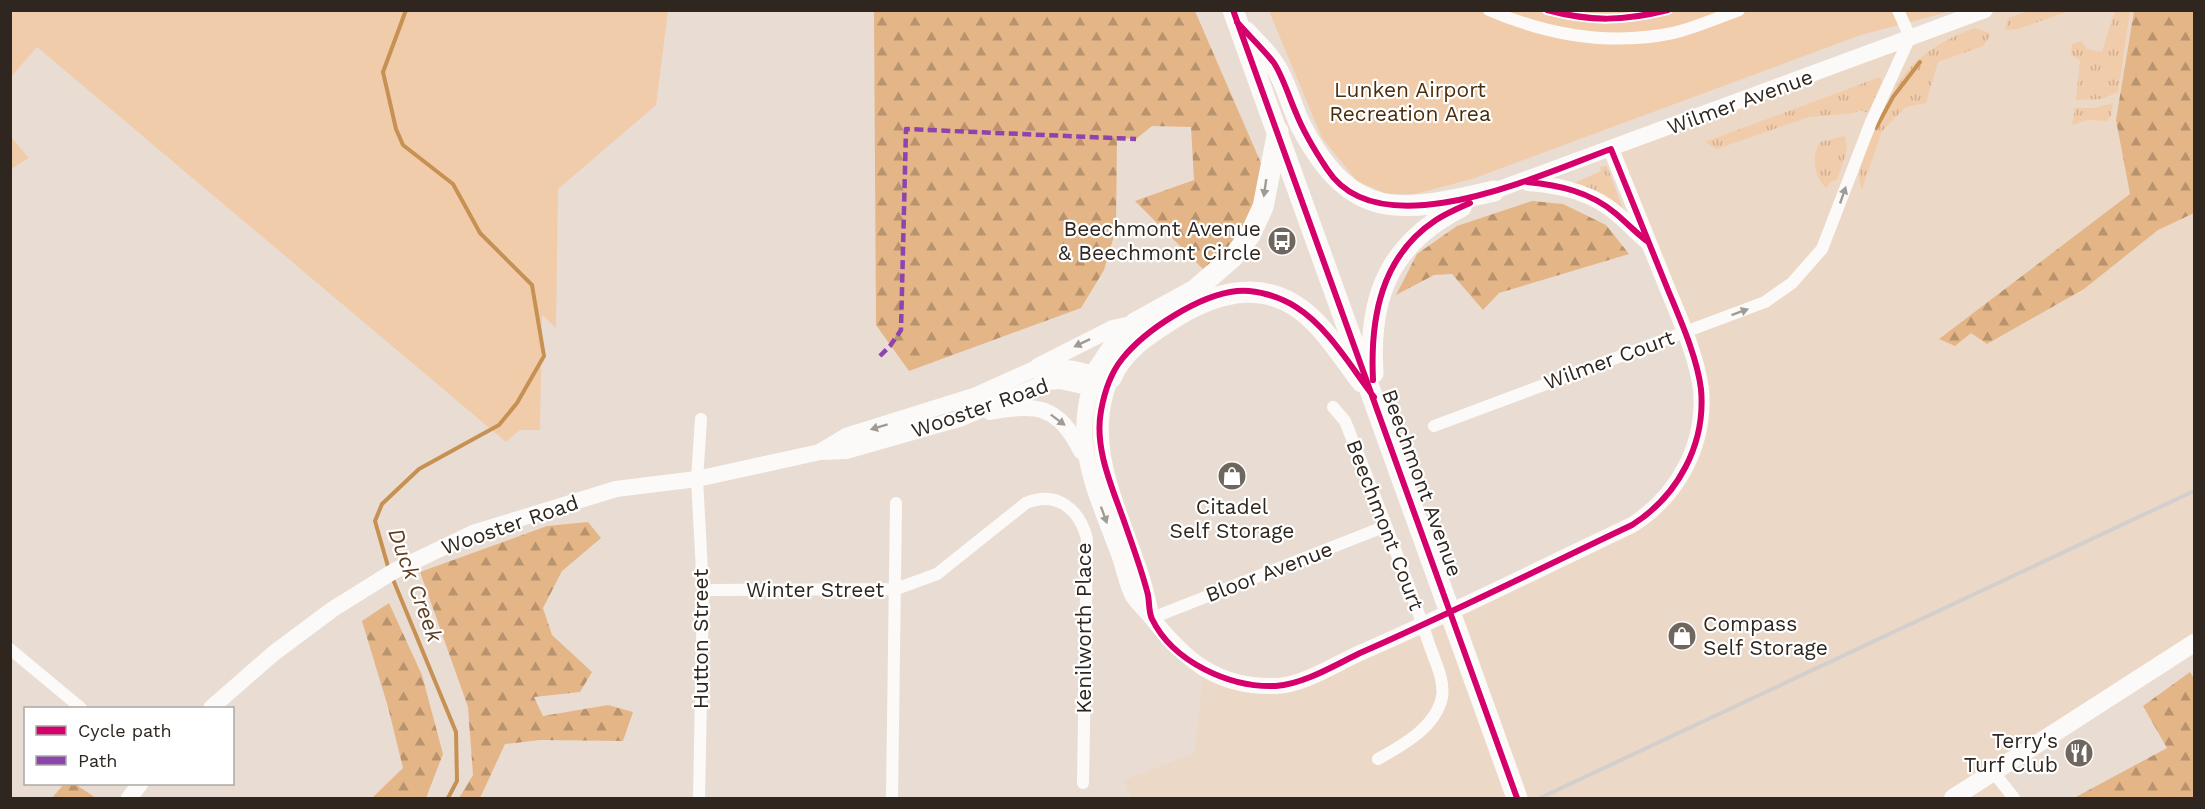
<svg xmlns="http://www.w3.org/2000/svg" width="2205" height="809" font-family="'Work Sans',sans-serif">
<style>
.built{fill:#ecd8c6}
.grass{fill:url(#grass-tufts)}
.forest{fill:url(#forest-firs)}
.park{fill:#f1ccab}
.lines{fill:none;stroke-linecap:round;stroke-linejoin:round}
.stream{stroke:#c79153;stroke-width:4}
.street{stroke:#fcfaf8;stroke-width:12}
.secondary{stroke:#fcfaf8;stroke-width:16}
.primary{stroke:#fcfaf8;stroke-width:18}
.highway{stroke:#fcfaf8;stroke-width:21}
.rail{stroke:#d2cfcc;stroke-width:4}
.quiet{stroke:#8e44ad;stroke-width:4.5;stroke-dasharray:9 4.5;stroke-linecap:butt}
.cycleway-casing{stroke:#fff;stroke-width:10}
.cycleway{stroke:#d6006c;stroke-width:6}
.oneway{fill:#9f9b96}
.labels{text-anchor:middle;stroke-width:4.5;stroke-linejoin:round;paint-order:stroke}
.park-label{font-size:21px;fill:#4b2d0c;stroke:#fff}
.street-label{font-size:21px;fill:#2e261f;stroke:#fff}
.poi-label{font-size:21px;fill:#2e261f;stroke:#fff;text-anchor:end}
.water-label{font-size:22px;font-style:italic;fill:#5e3e1f;stroke:#fff}
</style>
<defs>
<pattern id="grass-tufts" width="24" height="20" patternUnits="userSpaceOnUse" patternTransform="scale(1.5)"><rect width="24" height="20" fill="#f1ccab"/><path d="M3 7l-1-3M5 7V3M7 7l1-3M15 17l-1-3M17 17v-4M19 17l1-3" fill="none" stroke="#cfaf93"/></pattern>
<pattern id="forest-firs" width="22" height="20" patternUnits="userSpaceOnUse" patternTransform="scale(1.5)"><rect width="22" height="20" fill="#e4b587"/><path d="M5 1l3.5 6h-7zM16 11l3.5 6h-7z" fill="#b9936e"/></pattern>
</defs>
<rect width="100%" height="100%" fill="#e9ddd3"/>
<path class="built" d="M 1985,11 L 2134,11 L 2116,120 L 2194,170 L 2194,643 L 1994,773 L 2014,798 L 1131,798 L 1124,780 L 1194,753 L 1204,669 L 1279,686 L 1632,525 L 1681,477 L 1701,389 L 1611,149 Z"/>
<path class="grass" d="M 2029,11 L 2029,10 L 2069,11 L 2018,29 L 2005,30 L 2008,18 Z
M 2115,11 L 2130,11 L 2118,92 L 2102,99 L 2076,100 L 2080,60 L 2071,55 L 2072,44 L 2081,41 L 2087,49 L 2102,52 Z
M 1975,28 L 1989,33 L 1990,36 L 1983,46 L 1938,62 L 1926,103 L 1906,107 L 1882,131 L 1862,189 C 1846,160 1904,84 1923,61 L 1921,60 L 1892,97 C 1904,62 1941,40 1975,28 Z
M 1880,77 L 1882,81 L 1868,113 L 1860,110 L 1854,113 L 1809,117 L 1717,149 L 1705,142 Z
M 2113,103 L 2111,116 L 2107,121 L 2088,120 L 2072,125 L 2075,108 L 2094,108 Z
M 1845,136 L 1847,150 L 1837,180 L 1832,181 L 1826,188 C 1814,177 1811,156 1820,142 Z
M 11,137 L 29,158 L 11,169 Z
M 1605,166 L 1607,166 L 1623,209 L 1569,185 L 1601,171 L 1600,167 Z"/>
<path class="forest" d="M 874,11 L 1195,11 L 1267,177 L 1263,207 L 1211,277 L 1135,201 L 1194,180 L 1191,127 L 1152,126 L 1136,139 L 1117,138 L 1116,229 L 1104,270 L 1081,308 L 909,371 L 876,325 Z
M 2134,11 L 2194,11 L 2194,213 L 2158,230 L 2084,289 L 1987,344 L 1971,333 L 1955,346 L 1939,339 L 2130,194 L 2116,120 Z
M 1532,201 L 1563,204 L 1606,225 L 1629,254 L 1499,293 L 1483,310 L 1452,274 L 1434,275 L 1396,295 L 1417,254 L 1457,226 Z
M 588,522 L 601,538 L 562,571 L 543,608 L 552,635 L 592,672 L 580,692 L 534,697 L 543,716 L 608,705 L 633,712 L 623,741 L 540,740 L 505,744 L 480,798 L 459,798 L 473,775 L 468,707 L 420,572 L 547,526 Z
M 389,603 L 422,675 L 443,754 L 426,798 L 372,798 L 403,768 L 388,707 L 362,621 Z
M 2190,672 L 2194,678 L 2194,798 L 2074,798 L 2167,748 L 2143,706 Z
M 64,784 L 75,784 L 96,798 L 52,798 Z"/>
<path class="park" d="M 11,10 L 668,11 L 656,105 L 558,189 L 556,328 L 542,315 L 540,430 L 520,430 L 506,442 L 37,47 L 11,77 Z
M 1269,11 L 1952,11 L 1861,35 L 1472,179 L 1415,194 L 1387,194 L 1357,181 L 1322,138 Z"/>
<g class="lines">
<path class="stream" d="M 1876,128 L 1893,97 L 1920,62
M 389,570 L 375,521 L 382,504 L 419,469 L 499,425 L 517,403 L 544,356 L 532,285 L 480,233 L 453,184 L 403,145 L 396,129 L 383,72 L 406,10
M 392,577 L 456,732 L 457,781 L 448,798"/>
<path class="street" d="M 1489,10 C 1547,35 1610,46 1673,33 C 1695,28 1717,18 1739,10
M 1333,407 L 1345,421 C 1374,495 1404,568 1429,644 C 1434,659 1445,680 1442,697 C 1436,727 1403,745 1378,759
M 1434,426 L 1765,302 L 1792,283 L 1822,249 L 1871,122 L 1910,37 L 1898,10
M 703,590 L 896,589 L 937,574 L 1026,503 C 1057,490 1080,510 1087,539 L 1083,783
M 1152,618 L 1386,526
M 10,649 L 81,708
M 1994,773 L 2014,798
M 699,798 L 703,590 L 697,479 L 701,419
M 892,798 L 896,503"/>
<path class="secondary" d="M 1528,183 C 1559,185 1592,192 1617,214 C 1628,223 1637,234 1649,243
M 1494,191 L 1985,10
M 1038,366 L 1113,328 L 1135,323
M 1095,374 C 1068,442 1097,494 1120,557 C 1124,569 1127,585 1133,596 C 1138,603 1145,610 1151,617 C 1185,660 1217,688 1276,686 C 1304,685 1335,664 1360,653 C 1452,613 1541,568 1632,525 C 1678,496 1706,444 1701,389 C 1697,357 1680,319 1668,290 C 1649,243 1630,196 1611,149
M 990,412 C 1035,403 1059,405 1081,451
M 821,451 L 846,436 L 974,396 L 1032,370 L 1057,367 L 1074,369 L 1111,378 C 1076,458 1140,539 1151,617
M 211,708 L 274,653 L 333,609 L 394,571 L 473,533 L 616,489 L 697,479 L 820,452 L 846,451 L 962,418 L 1046,382 L 1060,381 L 1106,391
M 129,798 L 140,784"/>
<path class="primary" d="M 1953,798 L 2194,643"/>
<path class="highway" d="M 1233,10 L 1517,798
M 1246,32 C 1255,42 1266,52 1273,63 C 1286,81 1291,106 1301,126 C 1352,223 1400,213 1494,191
M 1373,373 C 1368,296 1390,243 1461,207
M 1095,374 L 1113,347 L 1135,323 L 1195,290 L 1234,256 L 1250,235 L 1263,207 L 1278,131
M 1111,378 C 1122,351 1148,334 1172,319 C 1221,288 1273,277 1317,324 C 1334,342 1347,363 1362,382"/>
<path class="rail" d="M 1540,798 L 2194,491"/>
<path class="quiet" d="M 880,356 L 890,346 L 901,330 L 906,129 L 1136,139"/>
<g class="cycleway-casing">
<path id="cycleway" d="M 1233,10 L 1517,798
M 1547,10 C 1591,22 1624,21 1668,10
M 1237,22 C 1249,36 1263,49 1274,63 C 1283,77 1289,97 1296,113 C 1304,133 1315,151 1327,169 C 1379,251 1542,174 1611,149 C 1630,196 1649,243 1668,290 C 1680,319 1697,357 1701,389 C 1706,444 1678,496 1632,525 C 1541,568 1452,613 1360,653 C 1335,665 1304,684 1276,686 C 1230,688 1173,662 1152,619 C 1148,611 1150,600 1147,591 C 1141,568 1132,544 1124,521 C 1112,487 1094,448 1101,411 C 1104,394 1110,374 1122,359 C 1145,330 1199,295 1237,291 C 1256,289 1280,297 1296,307 C 1328,327 1351,367 1374,397
M 1527,182 C 1559,185 1590,192 1615,213 C 1626,222 1636,233 1647,241
M 1373,380 C 1370,318 1381,256 1436,220 C 1447,213 1459,208 1470,203"/>
</g>
<use href="#cycleway" class="cycleway"/>
</g>
<defs><path id="oneway-solid" d="M-6-.8H1V-3.2L6.5 0L1 3.2V.8H-6Z" transform="scale(1.5)"/></defs>
<g class="oneway">
<use href="#oneway-solid" transform="translate(1265 188) rotate(98)"/>
<use href="#oneway-solid" transform="translate(1843 195) rotate(-71)"/>
<use href="#oneway-solid" transform="translate(1740 312) rotate(-20)"/>
<use href="#oneway-solid" transform="translate(1082 343) rotate(154)"/>
<use href="#oneway-solid" transform="translate(1058 420) rotate(37)"/>
<use href="#oneway-solid" transform="translate(879 427) rotate(163)"/>
<use href="#oneway-solid" transform="translate(1104 515) rotate(70)"/>
</g>
<defs>
<g id="bus-disc" transform="scale(1.5)"><circle r="9.5" fill="#6f665e" stroke="#fff"/><path d="M-5-6H5V4H4V6H2V4H-2V6H-4V4H-5ZM-3.5-4V0h7V-4ZM-3.5 1.2v1.5H-2V1.2ZM2 1.2v1.5H3.5V1.2Z" fill="#fff"/></g>
<g id="shop-disc" transform="scale(1.5)"><circle r="9.5" fill="#6f665e" stroke="#fff"/><path d="M-5-2.5h2.3a2.7 3.5 0 0 1 5.4 0H5L5.5 6h-11ZM-1.5-2.5h3a1.5 2.3 0 0 0-3 0Z" fill="#fff"/></g>
<g id="restaurant-disc" transform="scale(1.5)"><circle r="9.5" fill="#6f665e" stroke="#fff"/><path d="M-5-6h1v4h1v-4h1v4h1v-4h1v5L-1.5 .5V6h-2V.5L-5-1ZM5-6V6H3V1.5H1.5Q1.5-4 5-6Z" fill="#fff"/></g>
</defs>
<g fill-rule="evenodd">
<use href="#bus-disc" x="1282" y="241"/>
<use href="#shop-disc" x="1232" y="476"/>
<use href="#shop-disc" x="1682" y="636"/>
<use href="#restaurant-disc" x="2079" y="753"/>
</g>
<g class="labels">
<g class="park-label">
<text x="1410" y="97">Lunken Airport<tspan x="1410" dy="24">Recreation Area</tspan></text>
</g>
<g class="street-label">
<text transform="translate(1740 102) rotate(-20)" y="7">Wilmer Avenue</text>
<text transform="translate(1609 360) rotate(-20)" y="7">Wilmer Court</text>
<text transform="translate(980 408) rotate(-19)" y="7">Wooster Road</text>
<text transform="translate(1422 483) rotate(70)" y="7">Beechmont Avenue</text>
<text transform="translate(510 525) rotate(-19)" y="7">Wooster Road</text>
<text transform="translate(1385 525) rotate(69)" y="7">Beechmont Court</text>
<text transform="translate(1269 572) rotate(-21)" y="7">Bloor Avenue</text>
<text x="815" y="597">Winter Street</text>
<text transform="translate(1084 628) rotate(-90)" y="7">Kenilworth Place</text>
<text transform="translate(701 639) rotate(-90)" y="7">Hutton Street</text>
</g>
<g class="poi-label">
<text x="1261" y="236">Beechmont Avenue<tspan x="1261" dy="24">&amp; Beechmont Circle</tspan></text>
<text x="1232" y="514" text-anchor="middle">Citadel<tspan x="1232" dy="24">Self Storage</tspan></text>
<text x="1703" y="631" text-anchor="start">Compass<tspan x="1703" dy="24">Self Storage</tspan></text>
<text x="2058" y="748">Terry's<tspan x="2058" dy="24">Turf Club</tspan></text>
</g>
<g class="water-label">
<text transform="translate(416 585) rotate(70)" y="8">Duck Creek</text>
</g>
</g>
<rect width="2205" height="809" fill="none" stroke="#2e261f" stroke-width="24"/>
<rect x="24" y="707" width="210" height="78" fill="#ffffff" stroke="#aba8a5" stroke-width="1.5"/>
<rect x="36" y="726" width="30" height="9" fill="#d6006c" stroke="#aba8a5" stroke-width="1.5"/>
<text x="78" y="737" font-size="18" fill="#2e261f">Cycle path</text>
<rect x="36" y="756" width="30" height="9" fill="#8e44ad" stroke="#aba8a5" stroke-width="1.5"/>
<text x="78" y="767" font-size="18" fill="#2e261f">Path</text>
</svg>
